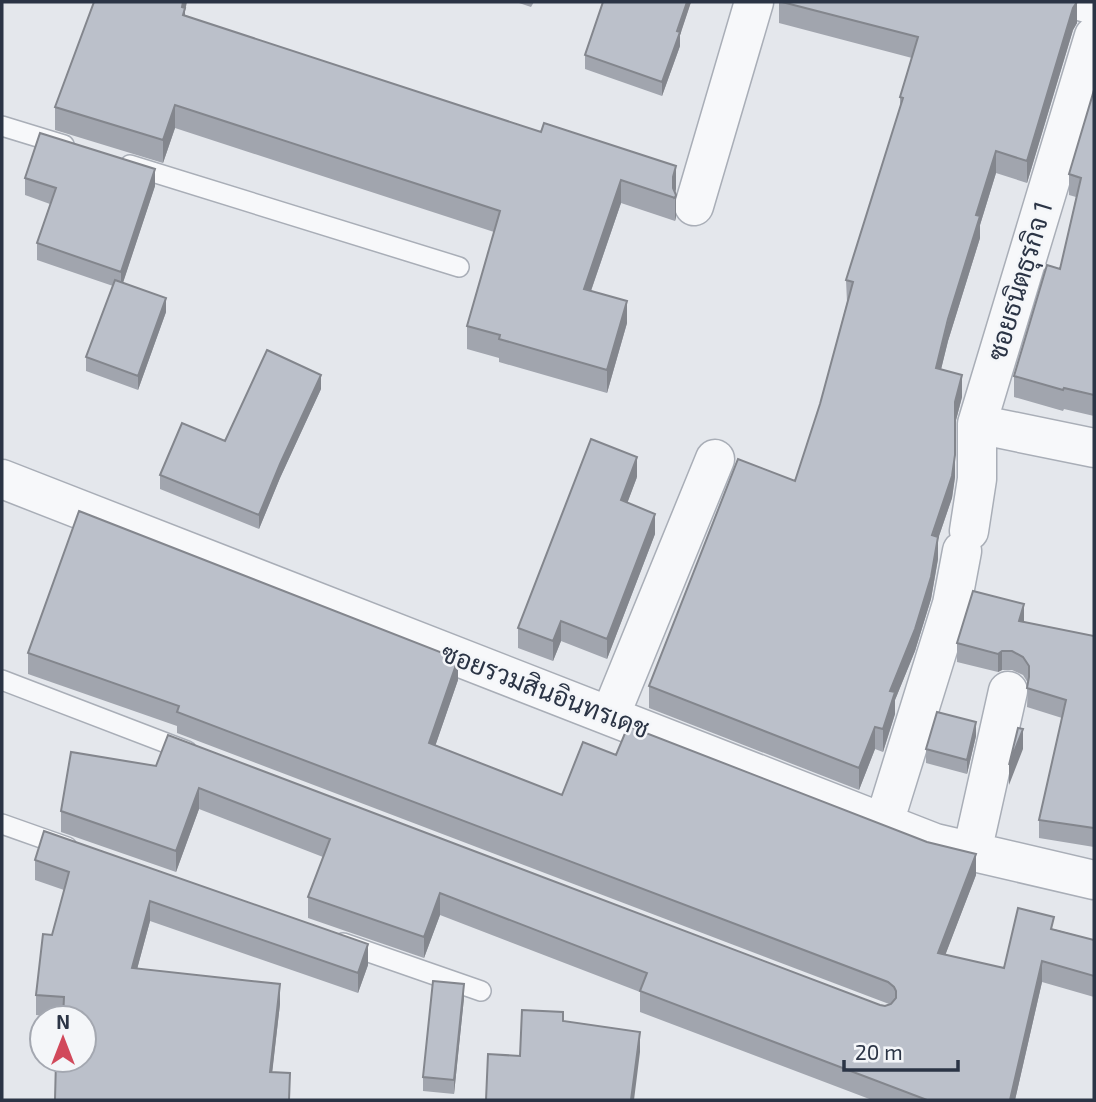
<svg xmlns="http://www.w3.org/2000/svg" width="1096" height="1102" font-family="'Exo 2',Sarabun,sans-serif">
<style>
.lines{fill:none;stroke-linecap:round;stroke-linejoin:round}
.service-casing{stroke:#a9aeb7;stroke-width:22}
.minor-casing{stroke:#a9aeb7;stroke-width:41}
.service{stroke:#f7f8fa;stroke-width:19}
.minor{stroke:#f7f8fa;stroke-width:38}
.wall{fill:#a1a5ae}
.shaded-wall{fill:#83868d}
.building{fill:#bbc0ca;stroke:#83868d;stroke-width:2}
.labels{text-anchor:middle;stroke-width:5;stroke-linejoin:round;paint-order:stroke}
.street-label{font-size:26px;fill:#2b3445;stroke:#f4f6f9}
</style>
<rect width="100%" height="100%" fill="#e4e7ec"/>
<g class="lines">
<g class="service-casing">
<path id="service" d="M 2,126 L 64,145
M 130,165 L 459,267
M 2,680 L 187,751
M 2,824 L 67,847
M 343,943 L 481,991"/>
</g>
<g class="minor-casing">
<path id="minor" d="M 1083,2 L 1094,5
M 694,206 L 754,2
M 977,424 L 1094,448
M 2,479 L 935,843 L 1094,880
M 969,531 L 977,479 L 977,424 L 1094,36
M 610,716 L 715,459
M 884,823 L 952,604 L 962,551
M 972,852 L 1008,691"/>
</g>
<use href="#service" class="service"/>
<use href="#minor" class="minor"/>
</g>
<path class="wall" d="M 516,2 L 534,2 L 531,7 Z
M 603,2 L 691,2 L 680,35 L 680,46 L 662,96 L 585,69 L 585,55 Z
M 779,2 L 1077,2 L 1077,23 L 1073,30 L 1027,183 L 996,173 L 980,225 L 980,238 L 948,341 L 941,369 L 962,397 L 955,424 L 955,477 L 952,498 L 938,539 L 938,559 L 931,599 L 915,651 L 895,700 L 895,714 L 883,752 L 875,749 L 859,790 L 649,708 L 649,686 L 795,481 L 820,404 L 847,302 L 846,280 L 900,107 L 900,97 L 912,58 L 779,23 Z
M 185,11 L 185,16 L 676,189 L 675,193 L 676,217 L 675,221 L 621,203 L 591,291 L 627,323 L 607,393 L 499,362 L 499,358 L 467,349 L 467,326 L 494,232 L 175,128 L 163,163 L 55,130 L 55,107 Z
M 1094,90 L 1094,416 L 1064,409 L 1063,411 L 1014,397 L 1014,376 L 1060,269 L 1076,197 L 1069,195 L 1069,174 Z
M 25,178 L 155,186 L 123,282 L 166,312 L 138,390 L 86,371 L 86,357 L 113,286 L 37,260 L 37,243 L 50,204 L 25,195 Z
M 321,389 L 280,478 L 259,529 L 160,489 L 160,475 L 225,441 Z
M 637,477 L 627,503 L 655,534 L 607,659 L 561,641 L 553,661 L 518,648 L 518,628 Z
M 1024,622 L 1094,636 L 1094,847 L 1039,838 L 1039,820 L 1062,718 L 1027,707 L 1028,683 L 1023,675 L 1012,670 L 1002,670 L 998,672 L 957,662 L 957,643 Z
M 28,653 L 458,680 L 435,746 L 562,795 L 616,755 L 976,875 L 945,955 L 1004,968 L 1054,929 L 1094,940 L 1094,997 L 1042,982 L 1015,1100 L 872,1100 L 640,1012 L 640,992 L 440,915 L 424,958 L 308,918 L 308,897 L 323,857 L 199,809 L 176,872 L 61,832 L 61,811 L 156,766 L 880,1005 L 885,1006 L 889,1004 L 177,733 L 177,726 L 28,674 Z
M 976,736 L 967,774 L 926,763 L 926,749 Z
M 35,860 L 368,965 L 358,993 L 150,921 L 137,969 L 280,1004 L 272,1072 L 84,1060 L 63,1018 L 36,1015 L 36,995 L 64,890 L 35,880 Z
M 464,998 L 454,1094 L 423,1091 L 423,1077 Z"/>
<path class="shaded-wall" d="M 183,2 L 187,2 L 185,11 L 185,31 L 182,7 Z
M 687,2 L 691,2 L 680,35 L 680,46 L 662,96 L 662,82 Z
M 1077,2 L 1077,23 L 1073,30 L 1027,183 L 1027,161 L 1073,8 Z
M 175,105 L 175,128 L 163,163 L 163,140 Z
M 996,151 L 996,173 L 980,225 L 980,238 L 948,341 L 936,390 L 936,368 L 976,215 Z
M 676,166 L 676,189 L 673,200 L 673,177 Z
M 155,169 L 155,186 L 121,289 L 121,272 Z
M 621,180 L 621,203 L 584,311 L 584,289 Z
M 676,195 L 676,217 L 675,221 L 675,198 Z
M 166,298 L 166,312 L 138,390 L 138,376 Z
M 627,301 L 627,323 L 607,393 L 607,370 Z
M 321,375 L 321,389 L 280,478 L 259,529 L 259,515 L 280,464 Z
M 962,375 L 962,397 L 955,424 L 955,402 Z
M 955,455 L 955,477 L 952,498 L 938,539 L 938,559 L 931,599 L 915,651 L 895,700 L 895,714 L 883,752 L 883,729 L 890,691 Z
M 637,457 L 637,477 L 621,520 L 621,500 Z
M 655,514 L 655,534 L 607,659 L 607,639 Z
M 1024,604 L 1024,623 L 1019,621 Z
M 561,621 L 561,641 L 553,661 L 553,641 Z
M 1002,651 L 1002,670 L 998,672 L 998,654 Z
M 458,659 L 458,680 L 429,764 L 429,743 Z
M 976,722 L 976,736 L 967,774 L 967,760 Z
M 875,727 L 875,749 L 859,790 L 859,768 Z
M 1023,729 L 1023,749 L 1009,785 L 1009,765 Z
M 199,788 L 199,809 L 176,872 L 176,851 Z
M 976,854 L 976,875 L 938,974 L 938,953 Z
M 440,893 L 440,915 L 424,958 L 424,937 Z
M 150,901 L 150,921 L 132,988 L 132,968 Z
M 368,944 L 368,965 L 358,993 L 358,973 Z
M 1042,961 L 1042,982 L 1015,1100 L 1010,1100 Z
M 280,984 L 280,1004 L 270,1092 L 270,1072 Z
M 464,984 L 464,998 L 454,1094 L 454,1080 Z
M 640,1032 L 640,1052 L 634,1100 L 631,1100 Z"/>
<path class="building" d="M 94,2 L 183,2 L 182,7 L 185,8 L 183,15 L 541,132 L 544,123 L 676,166 L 673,177 L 673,188 L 676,195 L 675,198 L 621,180 L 584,289 L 627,301 L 607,370 L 499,339 L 500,335 L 467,326 L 500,211 L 175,105 L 163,140 L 55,107 Z
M 603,2 L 687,2 L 677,31 L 680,32 L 662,82 L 585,55 Z
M 782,2 L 1077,2 L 1073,8 L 1027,161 L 996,151 L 976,215 L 980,216 L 948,319 L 936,368 L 962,375 L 955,402 L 955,455 L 952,476 L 932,535 L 938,537 L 931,577 L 915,629 L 890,691 L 895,692 L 883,729 L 875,727 L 859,768 L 649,686 L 738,459 L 795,481 L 820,404 L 853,282 L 846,280 L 903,98 L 900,97 L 918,37 Z
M 1094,90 L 1094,395 L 1064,388 L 1063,390 L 1014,376 L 1047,265 L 1060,269 L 1081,178 L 1069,174 Z
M 40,133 L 155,169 L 121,272 L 37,243 L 56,188 L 25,178 Z
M 115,280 L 166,298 L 138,376 L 86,357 Z
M 267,350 L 321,375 L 280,464 L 259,515 L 160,475 L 182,423 L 225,441 Z
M 591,439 L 637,457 L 621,500 L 655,514 L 607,639 L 561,621 L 553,641 L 518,628 Z
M 79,511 L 458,659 L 429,743 L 562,795 L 583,742 L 616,755 L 628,726 L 927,842 L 976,854 L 938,953 L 1004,968 L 1018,908 L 1054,917 L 1051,929 L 1094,940 L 1094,976 L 1042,961 L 1010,1100 L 927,1100 L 640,991 L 647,973 L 440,893 L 424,937 L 308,897 L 330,839 L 199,788 L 176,851 L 61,811 L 71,752 L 156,766 L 168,735 L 880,1005 L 885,1006 L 891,1004 L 896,998 L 896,991 L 894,987 L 888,982 L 177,712 L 179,706 L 28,653 Z
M 973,591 L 1024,604 L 1019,621 L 1094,636 L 1094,828 L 1039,820 L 1066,700 L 1027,688 L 1029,677 L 1029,666 L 1023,657 L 1012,651 L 1002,651 L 998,654 L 957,643 Z
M 937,712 L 976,722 L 967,760 L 926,749 Z
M 1018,728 L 1023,729 L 1009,765 Z
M 44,831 L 368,944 L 358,973 L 150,901 L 132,968 L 280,984 L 270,1072 L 290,1073 L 289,1100 L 55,1100 L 56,1060 L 84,1060 L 84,1018 L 63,1018 L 64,997 L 36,995 L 43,934 L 52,935 L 69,872 L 35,860 Z
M 433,981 L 464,984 L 454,1080 L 423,1077 Z
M 522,1010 L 563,1012 L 563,1021 L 640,1032 L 631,1100 L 486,1100 L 488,1054 L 520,1056 Z"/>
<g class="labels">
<g class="street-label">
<text transform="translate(1020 281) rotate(-73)" y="9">ซอยธนิตธุรกิจ 1</text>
<text transform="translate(545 691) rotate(21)" y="9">ซอยรวมสินอินทรเดช</text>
</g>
</g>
<rect width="1096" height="1102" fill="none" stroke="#2b3445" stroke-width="7"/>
<g transform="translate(63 1039)"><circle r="33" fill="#f4f6f9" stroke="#a4a8b1" stroke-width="2"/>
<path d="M0-5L12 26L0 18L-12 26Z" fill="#d1495b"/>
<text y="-10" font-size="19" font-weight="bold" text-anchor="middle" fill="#2b3445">N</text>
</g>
<path d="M844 1060v10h114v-10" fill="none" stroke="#2b3445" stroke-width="3.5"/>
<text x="855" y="1060" font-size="21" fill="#2b3445" stroke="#f4f6f9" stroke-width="5" paint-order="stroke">20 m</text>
</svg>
